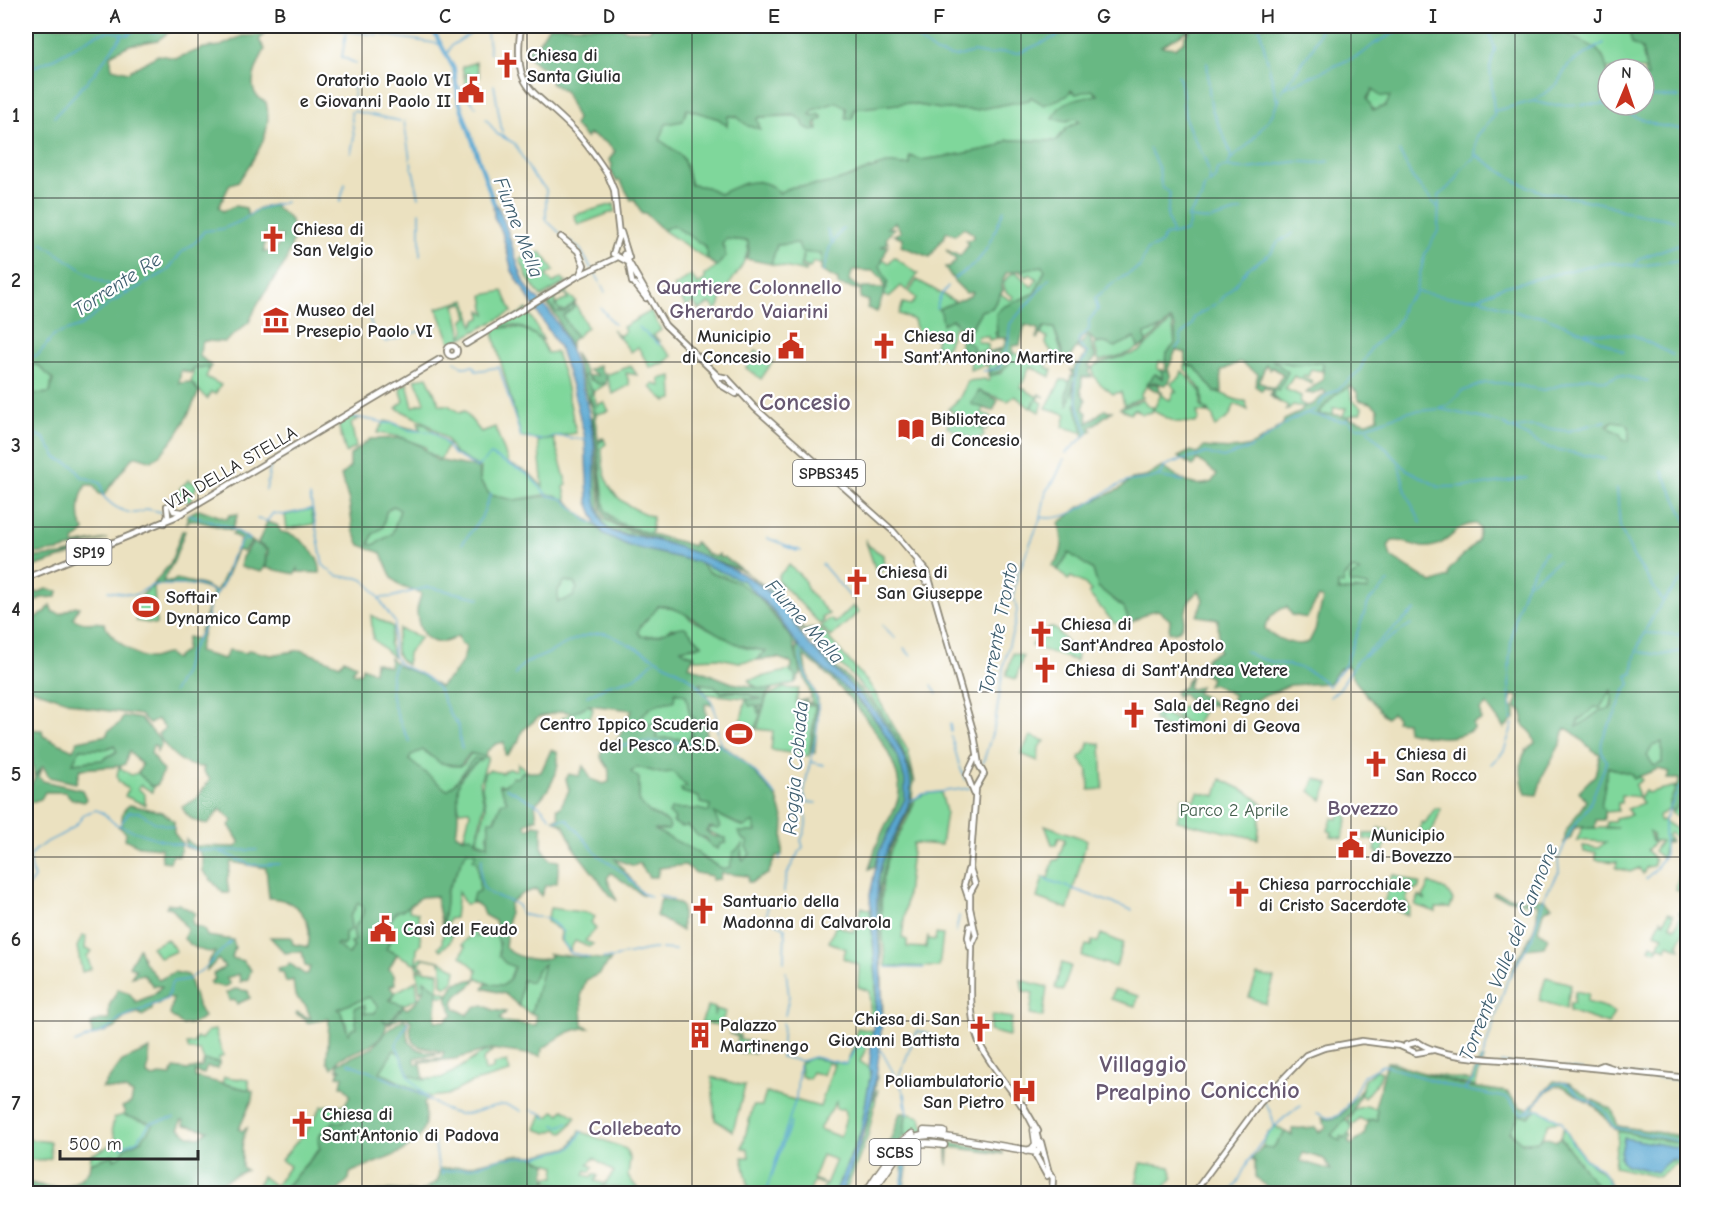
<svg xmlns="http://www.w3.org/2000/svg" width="1713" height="1219" font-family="'Comic Neue',sans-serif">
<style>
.green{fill:#7fd79b;stroke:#558163;stroke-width:1.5;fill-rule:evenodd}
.forest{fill:#67b883;stroke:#497257;stroke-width:1.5;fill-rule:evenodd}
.water{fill:#59a7d2;stroke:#42697e;stroke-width:1.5}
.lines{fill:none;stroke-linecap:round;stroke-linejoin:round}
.stream{stroke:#59a7d2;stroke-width:1.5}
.canal{stroke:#59a7d2;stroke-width:3}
.river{stroke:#59a7d2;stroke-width:4}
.major-casing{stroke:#8b8676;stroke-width:8}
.highway-casing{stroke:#8b8676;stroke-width:9}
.major{stroke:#fff;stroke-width:4.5}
.highway{stroke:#fff;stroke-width:6}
.grid{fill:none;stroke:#2b2b2b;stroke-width:1.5;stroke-opacity:0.55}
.labels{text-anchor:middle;stroke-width:4.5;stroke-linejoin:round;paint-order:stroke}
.shield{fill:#fff;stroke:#6b6b6b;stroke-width:1.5}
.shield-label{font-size:16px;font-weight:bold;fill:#2b2b2b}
.poi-label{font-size:18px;font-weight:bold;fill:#2b2b2b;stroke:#fff;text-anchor:start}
.street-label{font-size:18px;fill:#2b2b2b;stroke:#fff}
.park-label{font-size:18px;fill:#445f4d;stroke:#fff}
.water-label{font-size:20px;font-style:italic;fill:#3d5d6e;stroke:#fff}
.quarter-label{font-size:21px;font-weight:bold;fill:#675871;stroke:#fff}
.district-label{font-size:24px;font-weight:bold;fill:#675871;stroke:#fff}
.neatline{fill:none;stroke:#2b2b2b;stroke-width:2}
.grid-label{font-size:20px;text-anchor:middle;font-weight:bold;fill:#2b2b2b}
</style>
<rect width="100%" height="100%" fill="#fff"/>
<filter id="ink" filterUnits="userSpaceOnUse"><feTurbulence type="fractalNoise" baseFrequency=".0167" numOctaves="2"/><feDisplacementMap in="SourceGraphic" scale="12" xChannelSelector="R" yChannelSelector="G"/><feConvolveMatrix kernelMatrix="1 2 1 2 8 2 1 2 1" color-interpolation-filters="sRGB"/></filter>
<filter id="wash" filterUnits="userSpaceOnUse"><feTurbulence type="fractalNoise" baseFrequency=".008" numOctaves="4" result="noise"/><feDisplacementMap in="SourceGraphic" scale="24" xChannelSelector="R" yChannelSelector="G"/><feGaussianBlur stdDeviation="1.35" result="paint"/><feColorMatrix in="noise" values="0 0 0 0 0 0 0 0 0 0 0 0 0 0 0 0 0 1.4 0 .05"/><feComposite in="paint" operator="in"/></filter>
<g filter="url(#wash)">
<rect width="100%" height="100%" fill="#ebe1c0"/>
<path class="green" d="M 1562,26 L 1628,26 L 1633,38 L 1642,49 L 1648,77 L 1644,78 L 1644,69 L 1608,69 L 1608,75 C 1600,38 1572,47 1562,26 Z
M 476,62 L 480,77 L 470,78 L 472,86 L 467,87 L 464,77 L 470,76 L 469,73 L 464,75 L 462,67 Z
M 1374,89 L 1380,95 L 1390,97 L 1386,106 L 1373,110 L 1367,99 Z
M 1071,90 L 1076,94 L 1093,90 L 1098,96 L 1067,121 L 1075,118 L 1080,121 L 1067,128 L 1056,141 L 1008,140 L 997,147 L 961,154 L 922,160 L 910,156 L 910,165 C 902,166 894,163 887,164 C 866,168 846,181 824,184 C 805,188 797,182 779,193 L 758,181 L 720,194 L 707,187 L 691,185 C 681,152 689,161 660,140 L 665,124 L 687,109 L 719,119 L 727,125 L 727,116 C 738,115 748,123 759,125 L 757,119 L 760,117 L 797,116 L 805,124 L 818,130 L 817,121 L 822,119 L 822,116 L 810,115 L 813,110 L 837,102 L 846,108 L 846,113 L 852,119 L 856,108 L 906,103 L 941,109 L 976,110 L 1031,97 L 1066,93 Z
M 614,204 L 615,211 L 578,225 L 574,215 Z
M 673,225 L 706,247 L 708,260 L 663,230 Z
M 726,239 L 748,241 C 750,263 731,278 723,295 C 720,301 721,306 716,310 L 710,303 L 699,310 L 693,302 L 686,307 L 674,287 L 691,275 L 698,285 L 705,279 L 704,275 L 717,266 L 725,250 L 722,244 Z
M 798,243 L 821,254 L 822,265 L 813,262 L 810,268 L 802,265 L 804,257 L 803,254 L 800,267 L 807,269 L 806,272 L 771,264 L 777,245 Z
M 541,252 L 554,270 L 546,276 L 553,283 L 562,278 L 566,282 L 541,297 L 528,279 L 520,259 Z
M 894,257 L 918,274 L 907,291 L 901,286 L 889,297 L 883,296 L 887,288 L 880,266 L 882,258 L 889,263 Z
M 1041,266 L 1045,270 L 1035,293 L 1015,302 L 995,333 L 997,338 L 989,340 L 988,336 L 978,336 L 977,341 L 988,344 L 988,351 L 974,352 L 965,340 L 981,311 L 992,308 L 1003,290 L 1001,294 L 1010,300 L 1014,297 L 1006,292 L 1003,284 L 1008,276 L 1016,272 L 1032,287 L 1037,279 L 1030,274 L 1027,277 L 1018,270 Z
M 917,280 L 956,302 L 938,309 L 963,329 L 954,327 L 946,349 L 935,345 L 937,339 L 917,331 L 914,320 L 899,314 L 903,303 L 911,305 L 916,298 L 909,292 Z
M 569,283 L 571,286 L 565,293 L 576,301 L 564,312 L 556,313 L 548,301 L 562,294 L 556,297 L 555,305 L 559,310 L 564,310 L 558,309 L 556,304 L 568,299 L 565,293 L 547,297 Z
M 503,291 L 512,312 L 451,344 L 437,308 L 466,300 L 473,326 L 476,320 L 481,318 L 481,310 L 486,314 L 483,295 ZM 464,303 L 468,317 L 463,321 L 465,331 L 462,336 L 455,305 Z
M 576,305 L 587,327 L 576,337 L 562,316 Z
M 527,309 L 544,341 C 532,332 516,320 500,328 C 520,325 541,332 547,353 L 556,352 L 565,379 L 576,433 L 541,440 L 521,437 L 492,329 Z
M 651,311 L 661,330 L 654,335 L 660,342 L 650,335 L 672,356 L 662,365 L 661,363 L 650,368 L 638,347 L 631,352 L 612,329 L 620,336 L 625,331 L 623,327 Z
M 1172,321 L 1175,344 L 1167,353 L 1166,363 L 1159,361 L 1157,369 L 1161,370 L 1163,379 L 1156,374 L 1140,395 L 1143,397 L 1124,405 L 1121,392 L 1113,394 C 1104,386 1092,381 1093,368 L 1097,364 L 1139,352 Z
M 1044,327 L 1054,328 L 1063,358 L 1054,355 L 1046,344 L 1047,337 L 1041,335 Z
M 1162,328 C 1139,351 1131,354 1099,361 L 1094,344 L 1105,343 L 1115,347 L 1134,338 L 1139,348 L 1146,344 L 1145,334 Z
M 1000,350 C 1001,363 1000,367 988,373 L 988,364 L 970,370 L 971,357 L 986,357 L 985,363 L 996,362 Z
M 756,351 L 773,361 L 761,379 L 746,368 Z
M 1013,352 L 1029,360 L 1032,354 L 1048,361 L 1046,367 L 1052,370 L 1050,377 L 1030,366 L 1021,387 L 1037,397 L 1039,394 L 1045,397 L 1040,395 L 1038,400 L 1043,403 L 1040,412 L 1032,408 L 1037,398 L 1030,408 L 1015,396 L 1008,401 L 979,391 L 974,403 L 984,407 L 982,413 L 991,416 L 992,421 L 986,430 L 948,409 L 959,399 L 968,381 L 985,379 L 987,381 L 990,380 L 988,376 L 1002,373 Z
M 1272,360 L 1296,365 L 1323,362 L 1322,371 L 1311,369 L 1308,376 L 1304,375 L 1303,377 L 1312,381 L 1312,384 L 1294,376 L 1285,389 L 1301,396 L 1300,403 L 1305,405 L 1303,407 L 1293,405 L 1286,411 L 1288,406 L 1273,398 L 1274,389 L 1278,391 L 1288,372 Z
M 26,364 L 38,365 L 52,378 L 50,393 L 26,395 Z
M 1185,364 L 1195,367 L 1215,392 C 1226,393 1233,402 1245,401 L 1248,410 L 1235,404 L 1229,417 L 1215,427 L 1213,416 L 1203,406 L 1202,391 L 1185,369 Z
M 631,366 L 637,375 L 626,373 L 630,385 L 613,394 L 606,375 Z
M 206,367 L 209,370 L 206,377 L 221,385 L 215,394 L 211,392 L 207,399 L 191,382 L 194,368 Z
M 1182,371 L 1201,392 L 1201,406 L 1208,413 L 1197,412 L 1199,419 L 1195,423 L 1175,422 L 1153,411 L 1162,392 L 1163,397 L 1170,400 L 1174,391 L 1177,393 L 1171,383 L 1180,377 Z
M 585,374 L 590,380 L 606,384 L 593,392 L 597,405 L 604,402 L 609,411 L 596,414 L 590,397 L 593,391 L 583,376 Z
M 672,376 L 673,399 L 666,401 L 650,387 L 653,384 L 661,386 L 659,379 Z
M 427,377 L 440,405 L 448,405 L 460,413 L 464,411 L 481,432 L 495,427 L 509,464 L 529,473 L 543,487 L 538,441 L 554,439 L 567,485 L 564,487 L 567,501 L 549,494 L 515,500 L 490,495 L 480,481 L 481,468 L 454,453 L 447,440 L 426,423 L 396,408 L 404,401 L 400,388 L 407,383 L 413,407 L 425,402 L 415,379 Z
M 1061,380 L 1070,381 L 1066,395 L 1068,406 L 1074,381 L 1074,393 L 1078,401 L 1075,405 L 1084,433 L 1063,427 L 1066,414 L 1046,408 Z
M 1349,386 L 1353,401 L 1362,407 L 1361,413 L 1342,418 L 1346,408 L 1333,408 L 1334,417 L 1318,414 L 1336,394 Z
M 1143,400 L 1148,406 L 1153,407 L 1152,412 L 1142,414 L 1134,409 L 1130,414 L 1120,408 Z
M 953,414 L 982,429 L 984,436 L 974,440 L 947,427 Z
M 349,417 L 360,418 L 351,423 L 356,447 L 346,453 L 338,424 Z
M 590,418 L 592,418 L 600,510 L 604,519 L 617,527 C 692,555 761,561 804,637 L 776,600 L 743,574 L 671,546 L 608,529 C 585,499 598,453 590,418 Z
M 385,421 C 397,423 407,430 420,429 L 418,422 L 425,424 L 448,445 L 440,460 L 426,451 L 426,447 L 401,437 L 377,433 Z
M 1613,421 L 1625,422 L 1629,427 L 1629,441 L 1623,440 L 1620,434 L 1608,427 Z
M 604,439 L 606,444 L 602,447 C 602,489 616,503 653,517 L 651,534 L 619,523 L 605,510 L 598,443 Z
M 189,480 L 197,485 L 190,502 L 177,498 L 180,488 Z
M 393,505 L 400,510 L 392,534 L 374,545 L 369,544 L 373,534 L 383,527 L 386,512 Z
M 311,509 L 314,524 L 287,529 L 285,515 Z
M 865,539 L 869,546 L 883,555 L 884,569 L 877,574 Z
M 1069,553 L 1093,570 L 1098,587 L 1124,608 L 1130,623 L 1114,623 L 1088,593 L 1091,591 L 1085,584 L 1071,577 L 1068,580 L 1058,570 Z
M 698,562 L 737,577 L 756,590 L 797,643 L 793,645 L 792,639 L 758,596 L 726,577 L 709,572 Z
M 789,565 L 804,579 L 807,589 L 829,614 L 822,618 L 824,621 L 820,624 L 778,580 L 779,575 Z
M 1353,569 L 1360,571 L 1358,574 L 1369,587 L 1368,591 L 1355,589 L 1338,591 L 1338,584 Z
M 565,581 L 574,583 L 577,588 L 573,597 L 561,603 L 557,602 L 558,590 Z
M 154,586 L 156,624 L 136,621 C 135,604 140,594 154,586 Z
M 660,605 L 683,612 L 692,620 L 746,648 L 766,651 L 766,654 L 760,655 L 757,660 L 739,662 L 719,658 L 694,659 L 694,655 L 681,651 L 681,649 L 696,647 L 702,644 L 687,630 L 671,628 L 663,635 L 641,636 L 638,632 L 639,628 Z
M 853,606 L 859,612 L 831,637 L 821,626 L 831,619 L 835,623 Z
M 371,615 L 393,627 L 389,644 L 394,658 L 373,639 Z
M 1050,627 L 1055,629 L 1073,649 L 1078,646 L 1076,661 L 1031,646 L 1039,638 L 1045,639 L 1047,628 Z
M 820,628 L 871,686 L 908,751 L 915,782 C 897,725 860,674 809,640 L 817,634 L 815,630 Z
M 399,629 L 421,637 L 408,653 L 407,665 C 392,656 395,644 399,629 Z
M 1013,653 L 1023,656 L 1016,679 L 1006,676 Z
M 791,670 L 796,675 L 795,683 C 779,687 760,696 748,680 Z
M 702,682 L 714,686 L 722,693 L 738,692 L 765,700 L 755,729 L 740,725 L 746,698 L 706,694 L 699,683 Z
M 783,688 L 799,689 L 796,703 L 815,706 L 809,756 L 771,750 L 773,731 L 757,729 L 767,696 Z
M 1614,689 L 1610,709 L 1601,710 L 1577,727 L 1578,721 L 1595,707 L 1600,708 L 1605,697 Z
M 675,692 L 686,695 L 689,711 L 695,719 L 691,723 L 692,735 L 689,739 L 657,738 L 657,729 L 642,725 L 638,721 C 647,706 658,703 674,700 Z
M 588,705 L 593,709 L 591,716 L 567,727 L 562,718 Z
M 1183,706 L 1203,711 L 1194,728 L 1173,715 L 1177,709 Z
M 1155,710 L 1160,713 L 1157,720 L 1162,712 L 1180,722 L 1176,734 L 1154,720 Z
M 1030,736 L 1045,741 L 1039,747 L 1038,761 L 1021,754 Z
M 1089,742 L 1101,744 L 1103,789 L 1089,790 L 1088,771 L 1079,758 L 1085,753 Z
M 1662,742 L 1662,763 L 1654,766 L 1647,756 L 1653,745 Z
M 114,745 L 117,751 L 102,760 L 73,763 L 80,749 L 106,749 Z
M 422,750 C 437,757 445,770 463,765 L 471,754 L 488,757 L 480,782 L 484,806 L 476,840 L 464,836 L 470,813 L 469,810 L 460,811 C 455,796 457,789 461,775 C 458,782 453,792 443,789 L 409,760 L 411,755 Z
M 518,763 L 528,772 L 522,772 C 519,778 506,786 499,785 L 507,801 L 501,803 L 487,836 L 488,845 L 477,841 L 486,808 L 482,788 L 484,773 L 489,770 L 502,773 L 508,769 L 517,770 Z
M 119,767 L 131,775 L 138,773 L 151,786 L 154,786 L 152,792 L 141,785 L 138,788 L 145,795 L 145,805 L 125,796 L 128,789 C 117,782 115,779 119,767 Z
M 637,767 L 660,773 L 673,772 L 687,787 L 681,789 L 682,792 L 699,797 L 701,803 L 710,805 L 709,812 L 684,809 L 674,821 C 678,824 683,824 687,826 C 699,831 707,845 718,849 L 720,836 L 706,831 L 717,824 L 714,813 L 738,825 L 754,822 L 756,832 L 739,832 L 748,841 L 750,854 L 743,860 L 741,851 L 737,851 L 730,867 L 723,869 L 653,829 L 668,830 L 666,821 L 644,809 L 639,801 L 639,790 L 631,772 Z
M 1607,767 L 1632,774 L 1633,779 L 1639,776 L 1642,780 L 1635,785 L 1639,797 L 1621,795 L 1621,803 L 1618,803 L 1618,811 L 1604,812 L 1601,808 Z
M 1315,778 L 1329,784 L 1322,800 L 1310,791 Z
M 1221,779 L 1249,793 L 1266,807 L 1260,817 L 1258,839 L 1177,821 L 1182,798 L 1195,800 L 1198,792 L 1216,796 Z
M 1676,786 L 1673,796 L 1675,807 L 1681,802 L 1687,804 L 1687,820 L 1672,814 L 1670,809 L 1658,816 L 1659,821 L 1663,820 L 1683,833 L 1679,840 L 1670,833 L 1667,836 L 1671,841 L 1664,840 L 1671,843 L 1666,842 L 1662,858 L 1654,851 L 1661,841 L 1653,841 L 1652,834 L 1649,832 L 1652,842 L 1656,841 L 1647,850 L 1655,860 L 1653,866 L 1646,867 L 1643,874 L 1639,868 L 1630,872 L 1616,868 L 1617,862 L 1596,860 L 1596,852 L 1584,852 L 1583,846 L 1598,848 L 1606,842 L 1577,840 L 1582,828 L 1618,828 L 1606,827 L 1607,822 L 1614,822 L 1615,818 L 1631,815 L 1627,809 L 1643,803 L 1640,799 L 1645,790 L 1647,793 Z
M 941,792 L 946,812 L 941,845 L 913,843 L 902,938 L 907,940 L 907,947 L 926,948 L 928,935 L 928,939 L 935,940 L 936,934 L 943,935 L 939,967 L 886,966 C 882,930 876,885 891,850 C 899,832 911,818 915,799 L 924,794 Z
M 1435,808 L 1441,809 L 1432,832 L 1418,836 L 1422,822 L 1425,823 Z
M 1340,811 L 1348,817 L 1342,838 L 1331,836 L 1332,832 L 1328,831 L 1332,818 L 1338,819 Z
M 1045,825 L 1087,840 L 1068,909 L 1037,898 L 1043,877 L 1048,878 L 1054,860 L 1058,860 L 1065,839 L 1059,837 L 1056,845 L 1052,844 Z
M 1378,828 L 1388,830 L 1382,857 L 1377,856 L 1378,852 L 1375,851 L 1377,841 L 1364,839 L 1364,834 L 1377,834 Z
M 467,851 L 477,853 L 480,892 L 472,901 L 474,903 L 465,904 L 458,892 L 455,918 L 449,919 L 445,931 L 452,934 L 450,942 L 441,950 L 438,947 L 442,944 L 446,893 Z
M 1686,854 L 1688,857 L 1687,893 L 1675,889 Z
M 1393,874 L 1420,884 L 1418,889 C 1407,890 1403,900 1410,908 L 1408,915 L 1383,906 Z
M 1429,883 L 1446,890 L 1453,900 L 1450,908 L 1436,908 L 1436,912 L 1415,905 L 1419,896 L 1426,900 L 1423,897 Z
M 358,903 L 363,906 L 362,918 L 353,930 L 355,941 L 351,943 L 354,946 L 349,955 L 336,945 L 338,943 L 342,946 L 345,944 L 345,933 L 351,929 L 350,917 Z
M 410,904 L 409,911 L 418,913 L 421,944 L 417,948 L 416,964 L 386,949 L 390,941 L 382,933 L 393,914 Z
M 862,907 L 870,910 L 876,979 L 874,1025 L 871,1022 L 869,991 L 858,987 L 859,965 L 843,958 L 846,949 L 829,942 L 836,925 L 853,932 Z
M 550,908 L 589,913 L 595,917 L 591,922 L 596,929 L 585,941 L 593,944 L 589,947 L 575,941 L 569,952 L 560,940 L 561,931 L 547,922 Z
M 1679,912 L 1688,914 L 1687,924 L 1678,944 L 1680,949 L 1668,944 L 1666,949 L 1660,946 L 1657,951 L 1649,949 L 1651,944 L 1658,947 L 1663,936 L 1655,933 L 1661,919 L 1664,922 L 1668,913 L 1673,915 L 1670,925 L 1675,928 L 1680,917 Z
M 474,924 L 476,937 L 491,932 L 497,935 C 501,948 498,962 514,966 L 513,972 L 517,971 L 516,978 L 512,977 L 504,985 L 491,985 L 476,977 L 477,970 L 461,956 L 465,947 L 462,944 L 469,937 Z
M 1101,934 L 1123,943 L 1116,967 L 1082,956 L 1086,945 L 1091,946 L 1092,941 L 1098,942 Z
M 82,936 L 86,936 L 85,949 L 92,951 L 87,956 L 91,969 L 82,972 L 77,947 Z
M 167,939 L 176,951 L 160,958 L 151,947 Z
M 421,957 L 439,961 C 445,963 450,965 456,970 L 454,980 L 446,987 L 442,984 L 442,966 L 438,961 L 424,958 L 419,964 L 424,968 L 417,968 L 418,960 Z
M 545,963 L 531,1014 L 519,1006 L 521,982 L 536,975 L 538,969 Z
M 1062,963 L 1071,966 L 1063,991 L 1055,988 Z
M 417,970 L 439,972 L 438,990 L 448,993 L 448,996 L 437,996 L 435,989 L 424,980 L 425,986 L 420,992 Z
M 1257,975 L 1274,978 L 1266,1004 L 1249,997 Z
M 1546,977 L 1571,984 L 1566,1009 L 1539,1000 Z
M 1021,980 L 1047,987 L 1043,1017 L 1030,1015 L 1033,993 L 1023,991 Z
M 416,981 L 418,998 L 404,1005 L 390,1002 L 394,993 Z
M 1114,989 L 1139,996 L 1135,1006 L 1111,999 Z
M 1575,991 L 1589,994 L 1587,1002 L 1607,1008 L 1614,1013 L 1608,1024 L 1569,1011 L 1570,1003 L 1574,1003 Z
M 369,997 L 378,1006 L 375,1013 L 366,1015 L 354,1008 L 357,1028 L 348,1034 L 346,1023 L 337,1009 Z
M 708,1006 L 715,1008 L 714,1016 L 716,1009 L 726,1012 L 720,1025 L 701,1023 Z
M 992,1015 L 1012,1018 L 1009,1036 L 989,1031 Z
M 857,1028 L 874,1031 L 872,1048 L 868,1045 L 860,1061 L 871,1070 L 862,1128 L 835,1193 L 821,1193 L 825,1185 L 814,1181 L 809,1193 L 750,1193 L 742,1157 L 749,1157 L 748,1149 L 742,1148 L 753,1106 L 762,1106 L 766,1092 L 820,1107 L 834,1064 L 827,1063 L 823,1075 L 812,1072 L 809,1079 L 801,1076 L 800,1063 L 811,1058 L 846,1064 L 854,1046 ZM 836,1102 L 836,1109 L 844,1109 L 846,1118 L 840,1137 L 819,1129 ZM 822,1155 L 836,1160 L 826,1184 L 813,1179 Z
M 215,1030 L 223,1056 L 219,1058 L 219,1063 L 204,1060 L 200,1051 L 189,1050 L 187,1044 L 194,1043 L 196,1037 L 201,1039 L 208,1031 Z
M 728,1033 L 740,1035 L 740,1040 L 761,1043 L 762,1046 L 757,1045 L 756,1051 L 752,1048 L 754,1053 L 735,1052 L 738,1037 Z
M 394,1050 L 400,1054 L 408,1074 C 443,1088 454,1070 484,1052 L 492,1051 L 483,1060 L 485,1071 L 493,1069 L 493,1064 L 507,1062 L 510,1072 L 471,1083 L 447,1095 L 429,1097 L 380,1072 Z
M 1480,1059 L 1483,1059 L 1475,1086 L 1410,1071 L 1387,1062 L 1395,1062 L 1413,1071 L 1471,1081 Z
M 1376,1070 L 1382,1072 L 1379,1080 L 1364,1098 L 1360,1094 L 1364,1080 Z
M 877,1075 L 874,1100 L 878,1089 L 868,1136 L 845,1193 L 841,1194 L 865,1135 Z
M 224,1077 L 248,1080 L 250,1090 L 222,1083 Z
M 712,1077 L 745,1086 L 733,1131 L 715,1120 Z
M 332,1105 L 346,1105 L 342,1109 L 341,1116 L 349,1117 L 346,1121 L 338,1122 L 320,1148 L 283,1190 L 274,1191 L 274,1193 L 254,1194 L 262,1176 L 275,1186 L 290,1166 L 281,1160 L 307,1130 L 322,1106 Z
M 1366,1106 L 1377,1109 L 1377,1120 L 1372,1119 L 1367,1122 L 1359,1118 L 1355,1124 L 1350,1124 L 1349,1120 L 1355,1109 Z
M 564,1109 L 576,1117 L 564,1133 L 557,1129 L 547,1133 L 536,1129 L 542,1114 L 549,1117 L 554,1111 L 560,1114 Z
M 1538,1109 L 1560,1121 L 1549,1123 C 1538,1142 1545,1142 1519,1142 L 1510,1129 L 1520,1114 L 1528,1117 Z
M 906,1113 L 921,1117 L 923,1127 L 933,1129 L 904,1137 Z
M 123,1115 L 153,1124 L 142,1140 L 125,1149 L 121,1156 L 114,1159 L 113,1155 L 90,1163 L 91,1155 L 117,1142 L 112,1129 L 114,1118 Z
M 1346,1119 L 1353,1128 L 1342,1141 L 1336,1140 L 1331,1134 L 1337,1126 Z
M 1275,1126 L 1285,1132 L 1273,1148 L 1262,1147 L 1268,1133 Z
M 1564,1127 C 1570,1138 1575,1147 1583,1156 C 1596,1171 1609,1170 1613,1193 L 1602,1193 L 1560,1137 Z
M 580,1131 L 626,1149 L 630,1159 L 628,1176 L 640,1192 L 604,1186 L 597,1193 L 587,1193 L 547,1182 L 547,1177 L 555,1177 L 556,1166 L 538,1160 L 535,1156 L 570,1147 ZM 594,1158 L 614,1172 L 605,1184 L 595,1181 L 598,1176 L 594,1174 L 592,1177 L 584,1175 L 586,1170 L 590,1172 L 593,1167 L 588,1164 Z
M 1618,1131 L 1687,1145 L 1687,1149 L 1624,1138 L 1620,1158 L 1624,1164 L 1651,1171 C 1663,1165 1677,1152 1687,1166 L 1687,1177 L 1679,1164 L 1675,1164 L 1658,1177 L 1614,1167 Z
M 26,1139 L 50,1142 L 51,1158 L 39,1161 L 26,1159 Z
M 1141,1163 L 1170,1167 L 1173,1177 L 1163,1190 L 1136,1183 Z"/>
<path class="forest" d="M 26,26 L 192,26 L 169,32 L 158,40 L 129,45 L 110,55 L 112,68 L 128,72 L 158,55 L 177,58 L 204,48 L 221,46 L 242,36 L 264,35 L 259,40 L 265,49 C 257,65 242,93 266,102 C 274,134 255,156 239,181 L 230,184 L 219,207 L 223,211 L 235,206 L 246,208 L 248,216 L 259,208 L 273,205 L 291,220 L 294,239 L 285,263 L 258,303 L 249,322 L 225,342 L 204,341 L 201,345 L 200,356 L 211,366 L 209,370 L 206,367 L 194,368 L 190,373 L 181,370 L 179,383 L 191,382 L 199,392 C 186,419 176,443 152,461 L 137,456 L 131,459 L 104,495 L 99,494 L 93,485 L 86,485 C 79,496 76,521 85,531 L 74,541 L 73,545 L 107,539 L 58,551 L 32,554 L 26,542 L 26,395 L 50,393 L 53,380 L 38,365 L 26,364 ZM 265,234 L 282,236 L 279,245 L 271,252 L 264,252 Z
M 549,26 L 619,26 L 626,30 L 651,30 L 651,26 L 1014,26 L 1023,30 L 1025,26 L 1047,26 L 1052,29 L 1054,26 L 1109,26 L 1112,31 L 1127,26 L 1190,26 L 1187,31 L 1161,46 L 1175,48 L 1184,41 L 1185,36 L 1193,26 L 1562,26 C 1568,39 1582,40 1593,47 C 1612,58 1608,87 1608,105 L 1644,105 L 1644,78 L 1648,77 L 1642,49 L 1632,44 L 1628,26 L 1687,26 L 1687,804 L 1681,802 L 1674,811 L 1670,809 L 1670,801 L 1680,779 L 1667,779 L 1670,772 L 1658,769 L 1633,779 L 1632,774 L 1608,767 L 1601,807 L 1604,809 L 1604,820 L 1596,820 L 1595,828 L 1584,828 L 1584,826 L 1575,828 L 1576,824 L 1570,839 L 1564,843 L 1566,831 L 1586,801 L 1579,791 L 1595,775 L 1600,754 C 1585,749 1579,732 1565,728 L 1561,743 L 1543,775 L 1537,795 L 1526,794 C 1520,778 1516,753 1535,743 L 1531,732 L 1523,725 L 1523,712 L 1515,707 L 1519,697 L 1512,695 L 1510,703 L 1515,710 L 1515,719 L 1504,728 L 1487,705 L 1480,710 L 1481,720 L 1473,724 L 1474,729 C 1451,742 1430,737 1407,731 L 1406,722 L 1396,721 L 1397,718 L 1392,713 L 1386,718 L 1356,682 L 1347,665 L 1339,669 L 1329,683 L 1290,685 L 1244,705 L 1238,704 L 1232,698 L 1234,695 L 1213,684 L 1208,686 L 1211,678 L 1201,672 L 1200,666 L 1205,666 L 1206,658 L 1219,651 L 1218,619 L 1197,616 L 1203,600 L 1199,590 C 1196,594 1191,597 1189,602 C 1183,613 1186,636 1169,632 L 1170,620 L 1158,610 L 1149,612 L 1130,623 L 1124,608 L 1098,587 L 1093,570 L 1069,553 L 1058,570 L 1052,566 C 1065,555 1063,538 1059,523 L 1080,507 L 1120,489 L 1132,479 L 1146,477 L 1162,467 C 1179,477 1191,490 1212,482 L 1217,474 L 1197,459 L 1193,466 L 1178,457 L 1191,451 L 1197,453 L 1204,447 C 1244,451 1252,450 1283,424 L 1284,420 L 1301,412 L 1303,407 L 1313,404 L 1326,393 L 1323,390 L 1314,394 L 1306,393 L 1323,379 L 1323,363 L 1296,365 L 1272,360 L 1288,372 L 1278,391 L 1274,389 L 1272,395 L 1280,403 L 1270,396 L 1271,390 L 1264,387 L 1262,391 L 1255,386 L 1258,374 L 1240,362 L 1221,371 L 1222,392 L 1215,392 L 1195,367 L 1185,364 L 1186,353 L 1176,350 L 1168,369 L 1171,377 L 1169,382 L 1164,385 L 1154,382 L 1147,384 L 1159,384 L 1160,393 L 1146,385 L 1155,374 L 1163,379 L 1161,370 L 1165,371 L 1167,353 L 1175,344 L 1175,327 L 1171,320 L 1162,328 L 1145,334 L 1146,344 L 1139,348 L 1134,338 L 1115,347 L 1105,343 L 1096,343 L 1088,334 L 1081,339 L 1067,363 L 1061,361 L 1064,357 L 1054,328 L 1044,327 L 1037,339 L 1038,329 L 1025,325 L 1020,345 L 1013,346 C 1013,364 1005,372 988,376 L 988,373 L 999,366 L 1000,350 L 986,357 L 967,357 L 968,352 L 980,354 L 1003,348 L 1007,338 L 997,338 L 996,313 L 1003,307 L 1035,293 L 1045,270 L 1042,266 L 1006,273 L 1001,285 L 1003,290 L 992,308 L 981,311 L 966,336 L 965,340 L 973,346 L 974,352 L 959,350 L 963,329 L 952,319 L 943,324 L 941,312 L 938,309 L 970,296 L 973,292 L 966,293 L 954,281 L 945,267 L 950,267 L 956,260 L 946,250 L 960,256 L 968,246 L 966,240 L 972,239 L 974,234 L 964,228 L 955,235 L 947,232 L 930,257 L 901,246 L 903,238 L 894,235 L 901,232 L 895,222 L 887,228 L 894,228 L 886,239 L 888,243 L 881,247 L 888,246 L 880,266 L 888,282 L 877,312 L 867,308 L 869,301 L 860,298 L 861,290 L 838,285 L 838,280 L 821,271 L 821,254 L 801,252 L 798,243 L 777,245 L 771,264 L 746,259 L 749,252 L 748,241 L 726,239 L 722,244 L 726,256 L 717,266 L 708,260 L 706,247 L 673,225 L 663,230 L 645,213 L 642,214 L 634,199 L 631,200 L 620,180 L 617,182 L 611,172 L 612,164 L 609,160 L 615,151 L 605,142 L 589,134 L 586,138 L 574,125 L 577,119 L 565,92 L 551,83 L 553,74 L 535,63 L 528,55 L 529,47 L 535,48 ZM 1373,89 L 1380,96 L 1390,97 L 1386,106 L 1373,110 L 1367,98 ZM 1071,90 L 1076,94 L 1092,90 L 1098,95 C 1081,97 1058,100 1053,119 L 1067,121 L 1075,118 L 1080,121 L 1067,128 L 1056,141 L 1008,140 L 997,147 L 961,154 L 922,160 L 910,156 L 910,165 C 902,166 894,163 887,164 C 866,169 846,181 824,184 C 805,188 797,182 779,193 C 763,173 739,184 720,194 L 707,187 L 691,185 C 680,152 690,162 660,140 L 666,124 L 683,121 L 687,109 L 719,119 L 727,126 L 728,116 L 736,116 L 748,126 L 760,129 L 757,119 L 760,117 L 794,115 L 802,120 L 804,126 L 811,131 L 818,130 L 815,126 L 817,121 L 822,119 L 819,114 L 814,117 L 810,115 L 813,110 L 837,102 L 846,108 L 846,119 L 852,119 L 854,109 L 906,103 L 941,109 L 976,110 L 1029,100 L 1031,97 L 1044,105 L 1067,96 ZM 853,270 L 874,271 L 883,280 L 884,288 L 861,288 L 849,281 ZM 1266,364 L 1270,370 L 1272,367 L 1283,374 L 1274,389 L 1259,382 ZM 1350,386 L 1357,392 L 1358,400 L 1371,403 L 1378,409 L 1378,418 L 1368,422 C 1354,421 1337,411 1323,416 L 1318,413 L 1336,394 ZM 1613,421 L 1625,423 L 1629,427 L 1629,441 L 1623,440 L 1620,434 L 1608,427 L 1607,425 ZM 1476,524 L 1480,529 L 1477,541 L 1449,570 L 1448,577 L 1432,583 L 1391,557 L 1388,546 L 1392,541 C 1407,539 1418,551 1434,546 C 1452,542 1456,523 1476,524 ZM 1353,569 L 1360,572 L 1350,577 L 1350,583 L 1368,586 L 1368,590 L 1338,591 L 1338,584 L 1343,584 L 1344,577 ZM 1318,597 L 1323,599 L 1315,630 L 1309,642 C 1296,648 1274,638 1265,629 C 1265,620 1278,609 1287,607 L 1292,615 L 1307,618 ZM 1611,690 L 1613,704 L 1610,709 L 1601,710 L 1577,727 L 1578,721 L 1595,707 L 1600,708 ZM 1662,742 L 1662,763 L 1654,766 L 1647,756 L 1653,745 Z
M 562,289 L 563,294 L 548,301 L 556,312 L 564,312 L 575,303 L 573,309 L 563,316 L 576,337 L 571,341 L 571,349 L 556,316 L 543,299 Z
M 1089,335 L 1096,358 L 1088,366 L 1092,367 L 1089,372 L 1092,377 L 1082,377 L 1081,392 L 1086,400 L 1083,409 L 1087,413 L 1088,423 L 1104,410 L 1112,411 L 1090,428 L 1092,430 L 1082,439 C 1087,428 1072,412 1078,401 L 1074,393 L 1074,381 L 1068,406 L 1066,395 L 1071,376 L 1074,376 L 1071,370 L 1073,371 L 1076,363 L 1079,365 L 1086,353 L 1077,348 Z
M 574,352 L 588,376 L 597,375 L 588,370 L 599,365 L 603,374 L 606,373 L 606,383 L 598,384 L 585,375 L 583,376 L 593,391 L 590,397 L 591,404 L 595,407 L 598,441 L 602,438 L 604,439 L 598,444 C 600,461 600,497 606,511 C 613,529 677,539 693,546 L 695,542 L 707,554 L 716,557 L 719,554 L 720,558 L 724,557 L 769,589 L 778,583 L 780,585 L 776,591 L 804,630 L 815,628 L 808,634 L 804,632 L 783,602 L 744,571 L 617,525 L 606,518 L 602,509 L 593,416 Z
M 979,391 L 998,400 L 993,411 L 971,404 Z
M 403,438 L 421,446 L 436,460 L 479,468 L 480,481 L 490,495 L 514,500 L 555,495 L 569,502 L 579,514 L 591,521 L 604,534 L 629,546 L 698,562 L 709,572 L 737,582 L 758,596 L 792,639 L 801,674 L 795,683 L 796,675 L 791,673 L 792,663 L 778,658 L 757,660 L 766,651 C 755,649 745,648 735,643 C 716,635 675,602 658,606 C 654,616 641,620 638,632 L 641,636 C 659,640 669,626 685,627 L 702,645 L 681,649 L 687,654 L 694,655 L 689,666 L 732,683 L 772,690 L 766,695 L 764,706 L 758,706 L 761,711 L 758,713 L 756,705 L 749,706 L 747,699 L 762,699 C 750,696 733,687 722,693 L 714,686 L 699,683 L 713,705 L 705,704 L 707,721 L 705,741 L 721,744 L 743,760 L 777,798 L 784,821 L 782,855 L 776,856 L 768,874 L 752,882 L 748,882 L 748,876 L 721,873 L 720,879 L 712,880 L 712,876 L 696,873 L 685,865 L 659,868 L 657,877 L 649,877 L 639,863 L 634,866 L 615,859 L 644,896 L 611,873 L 607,878 L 617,901 L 611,896 L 575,850 L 564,826 L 554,819 L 559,817 L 557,808 L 560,808 L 569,790 L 566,779 L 569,774 L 579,776 L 584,766 L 591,779 L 603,784 L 609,782 L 609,769 L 601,757 L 602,749 L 617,741 L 632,710 L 588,705 L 573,713 L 562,711 L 539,717 L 522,731 L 518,742 L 507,755 L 505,755 L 504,742 L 496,744 L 486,752 L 485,757 L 470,753 L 460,766 L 440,763 L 423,750 L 411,755 L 409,760 L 447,790 C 460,782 463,769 474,758 L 482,759 C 444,782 464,797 456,834 L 463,838 L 470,836 L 476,840 L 475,842 L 488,845 L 489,820 L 495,820 L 501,803 L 507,801 L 499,785 L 504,786 L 513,777 L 518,778 L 522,772 L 541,772 L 551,750 L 557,752 C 562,771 547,794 535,804 L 537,819 L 532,819 L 533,821 L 526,823 L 525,826 L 529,829 L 533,825 L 542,826 L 542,847 L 550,860 L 559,861 L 557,883 L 545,886 L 541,896 L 536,889 L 522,894 L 510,903 L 505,947 C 513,957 540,964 551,956 L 549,954 L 611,960 L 599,974 L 586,980 L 581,994 L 583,1024 L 589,1028 C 572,1027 557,1039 542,1049 L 541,1056 L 491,1049 L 455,1059 L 419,1062 L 419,1060 L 442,1058 L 444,1052 C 423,1046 407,1052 411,1021 L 408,1018 L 400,1017 L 388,1025 L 403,1007 L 407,1009 C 418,1002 426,993 424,980 L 438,990 L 435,1021 L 445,1021 L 453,1014 L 447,998 L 455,983 L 476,979 C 472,989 458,991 453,1002 L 455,1008 L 467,1015 L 474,1008 L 483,1005 L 493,1010 L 506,1012 L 500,1019 L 503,1022 L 536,1025 L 536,1015 L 531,1014 L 544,964 L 538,969 L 531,982 L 522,980 L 519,1006 L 505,994 L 483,988 L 486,984 L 504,985 L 510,978 L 514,967 L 505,963 L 499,956 L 499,942 L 494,932 L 497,927 L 495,921 L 484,915 L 481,907 L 472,901 L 474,893 L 480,891 L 477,862 L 473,860 L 476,853 L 467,851 L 446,893 L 446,904 L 442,926 L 436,896 L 421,897 L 405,909 L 396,912 L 383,933 L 390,935 L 390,941 L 386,949 L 397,954 L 389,969 L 394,975 L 395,984 L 390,986 L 394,993 L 389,1000 L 404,1005 L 389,1022 L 382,1020 L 387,1023 C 384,1046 358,1049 341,1058 C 336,1061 337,1065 332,1068 L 327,1062 L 329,1019 L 307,1023 L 306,1019 L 296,1014 L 297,1012 L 311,1019 L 306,1006 L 295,996 L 293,980 L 286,982 L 283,972 L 278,972 L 277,968 L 288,966 L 289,963 L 304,974 L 308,974 L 310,967 L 305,966 L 302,951 L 285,953 L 270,937 L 291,937 L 293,944 L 308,947 C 314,919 297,899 269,898 L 266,868 L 231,862 L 227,880 L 229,893 L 223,893 L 203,871 L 203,859 L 199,851 L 185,847 L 186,839 L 194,846 L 236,847 L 240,843 L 229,825 L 233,821 L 220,809 L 208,824 C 196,823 187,818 182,807 L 197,798 L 210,779 L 203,771 L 204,767 C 183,768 167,751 158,734 L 165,728 L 157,719 L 150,724 L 140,715 L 88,708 L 26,687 L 26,613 L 36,617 L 45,613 L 50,605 L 53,612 L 61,614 L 75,606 L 79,607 L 73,618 C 82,626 94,621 104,623 C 107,634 136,659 150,658 C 156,658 161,654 168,654 L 175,659 C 189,647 184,657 187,637 L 197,639 L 199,635 L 211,598 L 198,652 L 224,659 L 229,650 L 246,653 L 249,650 L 271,655 L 301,650 L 340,665 L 344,659 L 356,665 L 352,672 L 355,674 L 361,673 L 362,667 L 374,672 L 375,662 L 389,667 L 390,658 L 399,666 L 422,675 L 440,687 C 452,674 463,668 466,647 L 460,643 L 458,636 C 435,650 419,640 417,612 C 417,605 421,599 421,593 L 402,587 L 392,578 L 381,553 L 360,545 L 353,530 L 349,501 L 341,476 L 350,467 L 350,455 L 370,439 ZM 393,506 L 400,510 L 392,534 L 374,545 L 369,544 L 373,534 L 383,527 L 386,512 ZM 565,581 L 574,583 L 577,588 L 573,597 L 558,602 L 558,590 ZM 675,692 L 686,695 L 690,715 L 695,719 L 691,723 L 692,735 L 690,739 L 657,738 L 655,723 L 642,725 L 639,721 C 647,706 658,703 674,701 ZM 637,767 L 660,773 L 673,772 L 687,787 L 681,789 L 682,792 L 699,797 L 700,803 L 710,805 L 709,812 L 698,809 L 671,809 L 669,813 L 675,819 L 673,822 L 681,827 L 688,826 L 698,836 L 706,838 L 711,846 L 718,849 L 720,844 L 726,843 L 726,838 L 712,836 L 706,831 L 710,827 L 717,829 L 720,827 L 714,813 L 744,827 L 754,822 L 756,832 L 738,832 L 743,840 L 748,841 L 746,847 L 750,854 L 743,860 L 741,855 L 743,844 L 733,853 L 730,867 L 723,869 L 702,858 L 698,852 L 654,830 L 668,830 L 670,827 L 668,822 L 650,813 L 639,801 L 639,778 L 631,772 ZM 358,903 L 363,906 C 365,918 357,920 353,930 L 355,941 L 351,942 L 354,946 L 349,955 L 336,945 L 338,943 L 341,945 L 345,944 L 345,933 L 351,929 L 350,917 ZM 369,997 L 378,1006 L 375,1013 L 364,1013 L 366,1008 L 364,1005 L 354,1008 L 357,1028 L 352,1029 L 348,1034 L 341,1012 L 337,1009 Z
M 199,509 L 227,519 L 229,515 L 238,514 L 232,530 L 193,520 L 189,520 L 187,524 L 187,515 Z
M 267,522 L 277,525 L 281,532 C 298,532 322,557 320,573 L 298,572 L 298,569 L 295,574 L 266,568 L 268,550 L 258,543 Z
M 182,531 L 185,531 L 174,561 L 163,581 L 172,582 L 176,579 L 203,585 L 216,592 L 239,544 L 240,539 L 232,534 L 235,531 L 252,541 L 243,552 L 237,550 L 225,580 L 212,601 L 212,591 L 195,585 L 153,584 L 170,564 Z
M 253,542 L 266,549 L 265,567 L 261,572 L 240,567 L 242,557 Z
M 104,544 L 33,567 L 26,575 L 26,562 L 34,557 L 62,555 Z
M 30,587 L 37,593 L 46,589 L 58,591 L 57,597 L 41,598 L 26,606 L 26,599 L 32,596 Z
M 797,644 C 803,652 814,658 821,665 C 854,696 916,748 905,800 C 900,823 882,843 875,866 L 869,869 C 873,854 878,840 885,826 C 891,815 898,806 899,792 C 901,751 837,678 804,656 L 806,671 L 818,700 L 815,753 L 811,753 L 816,705 L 800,701 L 807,699 L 806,702 L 811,703 C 813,686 792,662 797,644 Z
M 812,647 L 856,685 L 877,708 L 898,738 L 913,778 L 912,806 L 889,850 L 880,889 L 883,1025 L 877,917 L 879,877 L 884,853 L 905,817 L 911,799 L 895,741 L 868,704 Z
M 1191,675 L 1188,688 L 1193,689 L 1200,686 L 1197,693 L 1215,703 L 1216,706 L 1210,704 L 1205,709 L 1202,701 L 1196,703 L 1193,698 L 1188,699 L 1182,693 L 1177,697 L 1175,692 L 1184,687 Z
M 123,716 L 141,719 L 160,740 L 161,744 L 157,752 L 156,746 L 153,745 L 151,753 L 163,771 L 157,785 L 151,786 L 138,773 L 142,765 L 129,751 L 125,764 L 121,766 L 80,769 L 76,783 L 49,777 L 43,766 L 34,776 L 30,746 L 27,744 L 26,748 L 26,729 L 42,730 L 43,736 L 73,750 L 78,741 L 107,735 L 108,731 L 120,723 ZM 114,745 L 117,752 L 102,760 L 73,763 L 80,749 L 106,749 Z
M 42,769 L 39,777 L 43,781 L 82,790 L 86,799 L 84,802 L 72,799 L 65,792 L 45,792 L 41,799 L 26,804 C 25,790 34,778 42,769 Z
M 130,805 L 162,812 L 174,821 L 174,833 L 182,843 L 179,856 L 173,855 L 170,862 L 162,861 L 161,848 L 139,846 L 125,839 L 126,833 L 118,826 L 122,824 C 122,817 121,810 130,805 Z
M 1494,892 L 1517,899 L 1544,899 L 1552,906 L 1543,912 L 1538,930 L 1548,938 L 1544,947 L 1526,949 L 1511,975 C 1516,952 1541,934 1537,903 L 1522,903 L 1493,895 Z
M 661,899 L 678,903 L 682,907 L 682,931 L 656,916 Z
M 168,904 L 179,904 L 195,913 L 192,920 L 193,925 L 204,929 L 207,936 L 233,940 L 235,947 L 232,958 L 243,961 L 251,970 L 248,979 L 240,982 L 239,974 L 226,978 L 230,984 L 224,987 L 211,984 L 210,982 L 215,979 L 213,974 L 225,967 L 218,959 L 207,971 L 208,962 L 215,952 C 202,953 193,948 184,939 L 187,929 L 172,908 L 166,907 Z
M 139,948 L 144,962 L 159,980 L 174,972 L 188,975 L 197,1004 L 204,1017 L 194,1023 L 182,1025 L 170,1015 L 173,998 L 167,997 L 158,1004 L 153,1003 L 152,1010 L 142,1016 L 139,1013 C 122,1016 124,1018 115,1028 L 92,1036 L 91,1024 L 99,1020 L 109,1020 L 109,1006 L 118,989 L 129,993 L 136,1002 L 153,995 L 162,986 L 153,986 L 143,974 L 131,977 L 136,970 L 129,966 Z
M 235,989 L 248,991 L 250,998 L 237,1004 L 235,1000 L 230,1001 L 226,993 Z
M 403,1019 L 408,1022 C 402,1047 420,1053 441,1053 L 414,1058 L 416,1064 L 421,1064 L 424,1080 L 408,1074 L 400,1054 L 394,1050 L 380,1072 L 428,1099 L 424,1103 C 436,1153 381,1157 350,1173 L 349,1179 L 336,1193 L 274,1193 L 278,1189 L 283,1190 L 320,1149 C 314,1134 325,1130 334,1121 L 342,1123 L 349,1117 L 340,1114 L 350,1095 L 344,1086 L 341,1086 L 343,1076 L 337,1076 L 339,1071 L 336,1069 L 341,1070 L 337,1066 L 338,1063 L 372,1048 L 388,1030 Z
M 150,1049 L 147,1075 L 153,1078 L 159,1075 L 171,1076 L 174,1068 L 188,1070 L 202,1067 L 204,1060 L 219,1063 L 218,1069 L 207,1067 L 204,1074 L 195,1072 L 195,1077 L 253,1091 L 252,1100 L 239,1129 L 242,1131 L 247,1128 C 241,1140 242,1154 242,1167 L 246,1170 L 222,1182 L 212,1193 L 26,1193 L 26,1182 C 53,1189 70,1193 89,1170 L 90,1163 L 113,1155 L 114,1159 L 121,1156 L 125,1148 L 142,1140 L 153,1124 L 123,1115 L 125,1112 L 122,1107 L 131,1103 L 133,1094 L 125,1090 L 102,1088 L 122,1061 ZM 181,1121 L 184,1121 L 184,1125 L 208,1130 L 200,1137 L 189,1136 L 179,1128 Z
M 1387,1062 L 1466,1086 L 1507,1092 L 1520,1107 L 1529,1109 L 1554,1081 L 1569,1083 L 1591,1099 L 1588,1103 C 1561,1086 1559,1074 1535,1105 L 1536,1110 L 1528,1117 L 1520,1114 L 1510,1132 L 1522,1143 L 1539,1141 L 1544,1137 L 1556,1141 L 1560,1137 L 1602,1193 L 1565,1193 L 1562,1188 L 1561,1194 L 1279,1194 L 1276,1188 L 1269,1188 L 1255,1177 L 1255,1161 L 1252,1159 L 1262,1147 L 1273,1148 L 1285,1132 L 1292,1135 L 1292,1129 L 1315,1127 L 1319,1132 L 1326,1128 L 1322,1118 C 1344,1125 1348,1100 1362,1090 L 1352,1112 L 1331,1135 L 1340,1141 L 1341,1136 L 1345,1138 L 1349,1134 L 1351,1138 L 1348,1141 L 1351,1145 L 1364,1135 L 1368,1120 L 1377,1120 L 1377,1109 L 1375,1107 ZM 1303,1153 L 1324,1159 L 1331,1170 L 1300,1161 Z
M 1593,1100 L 1612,1109 L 1618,1126 L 1687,1137 L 1687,1145 L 1618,1131 C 1607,1125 1606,1113 1591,1104 Z
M 900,1113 L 906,1113 L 904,1137 L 877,1167 L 889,1144 Z
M 946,1141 L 1003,1152 L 1003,1154 L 949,1147 L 948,1166 Z
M 910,1150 L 903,1193 L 900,1191 L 904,1174 L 899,1161 L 905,1152 Z
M 514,1155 L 535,1156 L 536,1159 L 547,1164 L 545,1173 L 547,1193 L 502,1193 L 505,1189 L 503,1188 L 497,1194 L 373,1193 L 390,1190 L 420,1192 L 438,1181 L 439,1169 L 468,1166 Z"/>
<path class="water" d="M 493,200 C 507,216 514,261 525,283 C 531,295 544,304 552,315 C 574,349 586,395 593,434 C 598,463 589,496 603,523 C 610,536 628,535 641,537 C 671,543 715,559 742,574 C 757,582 774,595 784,608 C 792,620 798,633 808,643 C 844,682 896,719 909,774 C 918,813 885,839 879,875 C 873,915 881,956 882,995 C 883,1065 869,1130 841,1193 L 835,1193 L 860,1135 L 871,1071 L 869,1069 L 877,991 L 870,895 L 879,852 L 905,799 L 905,780 L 898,756 L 879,724 L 863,704 L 801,649 L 772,609 L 743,581 L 698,562 L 629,546 L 604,534 L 598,527 L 588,502 L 585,438 L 573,389 L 560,349 L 512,271 L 502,232 L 494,217 Z
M 1624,1138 L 1687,1149 L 1687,1166 L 1684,1161 L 1671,1159 L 1656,1172 L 1624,1164 L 1620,1158 Z"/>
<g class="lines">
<path class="stream" d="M 281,26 L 283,27
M 486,26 L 490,54
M 694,26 L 709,30 L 717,26
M 742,26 L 753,31 L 769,26
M 874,26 L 888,32 L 908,32 L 936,53 L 956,57 L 973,52 L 989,55 L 1000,52 L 1019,53 L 1080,26
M 1259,26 L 1277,100
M 1487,26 L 1495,49 L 1490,67 L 1494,112
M 286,27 L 295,28
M 347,27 L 347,26
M 337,30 L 379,35
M 1489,32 L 1498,26
M 346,33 L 342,57 L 355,63
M 383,35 L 440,44
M 447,55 L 451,46 L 482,26
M 1207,62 C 1209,78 1208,93 1212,109 C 1217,126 1229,141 1231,158
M 26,64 L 33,65
M 26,70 L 53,59 L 97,34 L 111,31 L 127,35 L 137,29 L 153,33 L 172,26
M 1178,75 C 1185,89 1182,103 1185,117 C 1191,140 1209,156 1210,182
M 457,84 L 476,107
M 494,85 L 502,132
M 1284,88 L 1362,54 L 1374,44 L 1398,31
M 1644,97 L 1679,97
M 1534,101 L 1548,105 L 1603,104 L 1656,125 L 1688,130
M 1603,104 L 1608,99
M 353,105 L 354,81
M 353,111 L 400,121
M 1494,111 L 1534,101 L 1557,84 L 1569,64 L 1604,43
M 54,117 L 93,75 L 122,35
M 486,119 L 497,134 L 514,143 L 533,176 L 546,189 L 546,220 L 561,234
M 404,121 L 410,159
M 503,135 L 510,141
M 1149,148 L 1159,169 L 1161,185
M 1399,151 L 1412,177 L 1439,209
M 351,153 L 354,137 L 351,112
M 1476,155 L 1516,181 L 1536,190 L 1609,205 L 1626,212 L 1674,220
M 411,162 L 419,197
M 1228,167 C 1247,173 1272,164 1293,162 C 1306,161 1316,165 1330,161
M 1162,187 L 1170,193 L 1167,215 L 1172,234
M 340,202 L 345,184
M 1189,218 L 1209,220 L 1243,210
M 827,229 L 832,243
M 1287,237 L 1293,233
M 568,240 L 580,249 L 591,268
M 1280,241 L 1285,238
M 42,243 L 96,279 L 128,293
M 1270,254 L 1278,242
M 420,256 L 420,212
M 1635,265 L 1640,258 L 1688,241
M 1251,266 L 1268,255
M 594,271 L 600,282
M 823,272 L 830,247 L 843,228
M 1241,277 L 1249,267
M 954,278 C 987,261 989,243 1004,210
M 1118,280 L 1140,267 L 1147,250 L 1159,245 L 1165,236 L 1186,231 L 1190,222 L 1187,218 L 1201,199 L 1204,187 L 1215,179 L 1217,169 L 1227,167 L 1231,159 L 1249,144 L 1272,115 L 1283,89 L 1313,48 L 1322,26
M 601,284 L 605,292
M 1417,292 L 1452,298 L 1478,298 L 1502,287 L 1588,266 L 1612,263 L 1639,266 L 1688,259
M 1479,298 L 1525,315 L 1543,316 L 1583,332 L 1633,335 L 1673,355
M 1218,303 L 1240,279
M 1211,307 L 1215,304
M 366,308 L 373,329 L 386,342 L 438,325
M 601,308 L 614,324
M 936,308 L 941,295 L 948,286
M 638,327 L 660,345
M 1583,332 L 1624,352
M 1078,343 L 1079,338 L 1089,330 L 1089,320 L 1098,310 L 1095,298 L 1116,281
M 1176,349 L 1181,342 L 1180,336 L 1192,325 L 1194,317 L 1208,309
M 26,358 L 38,355 L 54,335 L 81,326 L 112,302 L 167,271 L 181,253 L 198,240 L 204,231 L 222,229 L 241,221 L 258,209 L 286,202
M 455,361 L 462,367 L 474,366 L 476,371 L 499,367 L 521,437
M 983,371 L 999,368 L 1008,345 L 1010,324 L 1050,278
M 1318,406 L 1326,396 L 1340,388 L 1359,371 L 1371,348 L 1393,328 L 1400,318 L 1402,305 L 1415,294 L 1425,254 L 1438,231 L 1439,196 L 1456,180 L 1461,169 L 1475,157 L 1477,136 L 1494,116 L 1494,112
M 1441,409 L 1501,423 L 1549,448 L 1605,459
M 1309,414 L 1341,421 L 1348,420 L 1356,427 L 1365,427 L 1407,412 L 1440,409 L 1447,406 L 1463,391 L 1485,383 L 1503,383 L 1544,390 L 1588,377 L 1606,381 L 1618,375 L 1648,381
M 383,423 L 394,423 L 408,430 L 433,432 L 443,440 L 453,454 L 477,467 L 491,455 L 529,475 L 547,495 L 563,499 L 586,520 L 599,525
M 337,424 L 349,416 L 382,422
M 1366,428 L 1406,469 L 1439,487 L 1477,486 L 1527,478
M 1510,429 L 1531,426 L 1568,431 L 1606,421
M 26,430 L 44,438 L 57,458 L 74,466 L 81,476 L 100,483 C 103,487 101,494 104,497 C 114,508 132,519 147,509 L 161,512
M 557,436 L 586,440
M 523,438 L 541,440 L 555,437
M 1256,446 L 1289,421 L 1316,409
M 1066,453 L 1088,433 C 1080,418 1072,386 1077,369 C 1079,363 1085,360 1088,354 L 1079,345
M 275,460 L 302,445
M 1399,466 L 1407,495 L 1421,523
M 1662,471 L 1688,524
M 1159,477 L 1184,481
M 1617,488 L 1620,527 L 1634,558 L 1663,601
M 266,490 L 271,463
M 310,496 L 323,565 C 328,569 333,575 339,576 C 350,579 358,574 367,583 C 379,594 384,610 395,622
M 188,514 L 230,527 L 250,539
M 1041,517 L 1046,491 L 1055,479 L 1064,459
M 257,519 L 267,521 L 273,513 L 282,515 L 311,509
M 767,538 L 801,551
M 462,544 L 481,518 L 491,493
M 784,546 L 797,551
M 822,564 L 852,599
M 1530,582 L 1558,561
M 154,585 L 198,585 L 217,593 L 224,581 L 231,558 L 242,540 L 249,540
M 769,589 L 778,586
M 108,591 L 135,595 L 153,585
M 380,598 L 392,597 L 428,587 L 480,598
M 212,600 L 216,593
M 395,624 C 385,684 414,656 438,689 C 443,696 445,706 450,714 C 452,718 456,721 458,725 C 461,733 458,740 462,748
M 882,625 L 895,638
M 1646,633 L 1686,635
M 904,648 L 911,656
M 1245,651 C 1270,669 1303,658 1327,685
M 1639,652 L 1662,655 L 1687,650
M 1365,656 L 1411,624
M 396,663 C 383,687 398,721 410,742
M 515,675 C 522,660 536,660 549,653 C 568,642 581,634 604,633 C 610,633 681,672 689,678 C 697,683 703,692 709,698 C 721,713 713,731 722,746
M 932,685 L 937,694
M 1328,687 L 1345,665 L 1369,601 L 1389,582
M 173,692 L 184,672 L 188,655 L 205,626 L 210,602
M 587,696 L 608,685 L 635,678 L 654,661
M 1330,697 L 1340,688 L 1356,662 L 1415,610
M 1512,721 C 1505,663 1509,599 1546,551
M 950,723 L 951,732
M 951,736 L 959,764
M 692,744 C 701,745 714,742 721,746 C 740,756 762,777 776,796
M 611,748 L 644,742 L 691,743
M 812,762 L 824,765
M 983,763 L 995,724 L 1004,663 L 1015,623 L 1017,610 L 1013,595 L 1017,576 L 1041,517 C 1072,524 1100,491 1126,482 C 1141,477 1159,484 1165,466 C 1180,458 1192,460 1206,453 L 1223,458 L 1253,447
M 1491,764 L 1504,751 L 1513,724
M 960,767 L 965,780
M 506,788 L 540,806
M 805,796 L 806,802 L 817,803
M 910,801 L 923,794 L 970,788
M 541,807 L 551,818
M 554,820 L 567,819 L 598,855 L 625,874 L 642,893 L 651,897
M 120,825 L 129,812 L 139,812 L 154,822 L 174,827
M 185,845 L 197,850 L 219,851 L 251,865 L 280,864
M 220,851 L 257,850
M 30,856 C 47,835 71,838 84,814 L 96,810 C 104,812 109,819 114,823 C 120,827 174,845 183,845
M 482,859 C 475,900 494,892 518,905 L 520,912
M 779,860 L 781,855
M 1045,879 L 1132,910
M 1645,879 L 1655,870 L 1665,854 L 1664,822 L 1678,790 L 1688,779
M 26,889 L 34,878 L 29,858
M 784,892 C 785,872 793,862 803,847 L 801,840 C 811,819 803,816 804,796 C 806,765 823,732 817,700 C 813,683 796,666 802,648
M 658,895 L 673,900
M 773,905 L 782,901
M 768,906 C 763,921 776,922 785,928 L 784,962
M 521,914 L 534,917
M 536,917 C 547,916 555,924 563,932 L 562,941 L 571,953 L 589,957
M 956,932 L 959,916
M 661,949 L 675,950
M 621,955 C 634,955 642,949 656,949
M 603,958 L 613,958
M 615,958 L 620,956
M 886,967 L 924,968
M 192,977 L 206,967 L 231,941
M 785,1015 L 789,996 L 786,972
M 408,1021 L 396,1045 L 410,1078 L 426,1097
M 783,1023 L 781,1057 L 802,1061 L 814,1057 L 846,1064 L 856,1047 L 862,1047
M 75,1043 L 109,1029 L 119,1019 L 167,999 L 172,982 L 190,979
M 881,1050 L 905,1094 L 908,1114
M 348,1063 C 371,1072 394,1081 417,1092 C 431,1100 442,1111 458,1114 C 481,1117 495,1095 521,1111
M 1501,1063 L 1539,1066
M 1541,1066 L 1583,1070
M 1623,1074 L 1688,1081
M 899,1076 L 917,1031 L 933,1035
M 1464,1090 L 1473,1080 L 1482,1059 L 1507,981 L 1532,938 L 1545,895 L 1559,872 L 1558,860 L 1571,830 L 1589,806 L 1607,761 C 1592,744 1611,725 1618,708 C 1623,694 1621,696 1630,684 L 1627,676 L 1633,673 C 1632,644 1665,592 1688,575
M 904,1094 L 907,1114
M 1264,1102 L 1271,1113 L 1274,1125
M 531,1110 L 541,1113
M 1317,1113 L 1328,1118 L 1338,1116 L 1351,1100 L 1363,1076 L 1383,1065 L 1459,1089 L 1507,1098 L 1522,1114 C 1538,1110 1547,1076 1567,1084 C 1574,1087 1577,1096 1584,1099 C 1602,1108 1605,1107 1613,1127 L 1688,1143
M 1528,1113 L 1538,1109 L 1561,1121
M 543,1114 L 546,1118
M 1562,1122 L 1572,1143 L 1586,1160 L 1601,1168 L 1615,1194
M 554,1125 L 559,1126
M 561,1126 L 568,1123
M 435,1143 L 438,1166 L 443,1175
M 121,1147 L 138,1140 L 150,1123 L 174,1118
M 441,1172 L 474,1167 L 501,1158 L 539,1156 L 571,1148 L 582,1132
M 772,1175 L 791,1122
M 765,1194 L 796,1098 L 799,1065
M 900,1194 L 906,1152
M 902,1194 L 908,1152
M 1229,1194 C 1239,1184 1241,1174 1248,1162 C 1262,1140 1278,1119 1301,1106"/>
<path class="canal" d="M 285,27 L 286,27"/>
<path class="river" d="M 431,26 L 454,69 L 458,98 L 494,204"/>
</g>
</g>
<g filter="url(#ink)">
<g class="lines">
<g class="major-casing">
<path id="major" d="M 521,26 C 512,91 532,87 572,128 C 585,141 596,157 606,172
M 606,171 L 614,190 L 619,235 L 613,254 L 628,262
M 621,232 L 629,258
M 561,237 L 578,251 L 584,265 L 580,274
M 624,254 L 665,325 L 718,376 L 727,378 L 755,408 L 893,531 L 927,571 L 974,734 L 979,765 L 984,774 L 976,788 L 970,868 L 975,884 L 970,893 L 970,908 L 976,936 L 972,945 C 972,975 967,1013 979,1042 C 992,1074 1041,1116 1039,1150
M 629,265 L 632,282
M 635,284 L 646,298
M 466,344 L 576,277 L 616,258
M447 351a5 5 0 1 1 10 0a5 5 0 1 1-10 0Z
M 714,375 L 721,385 L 736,394
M 170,502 L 174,511 L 182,512
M 164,523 L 168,516 L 167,506
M 917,564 L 926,582
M 26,578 L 175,517 L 440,359
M 974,793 L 967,775 L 975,758
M 968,870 L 964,885 L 968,897
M 970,926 L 968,937 L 970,947
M 1406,1045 L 1418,1042 C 1440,1059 1501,1059 1531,1062 C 1583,1067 1635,1072 1688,1078
M 1595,1068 L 1603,1065 L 1615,1069
M 1023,1105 L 1038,1131
M 1041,1142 L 1049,1173
M 1039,1150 L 1036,1156 L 1047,1176
M 1049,1172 L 1053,1178 L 1052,1194
M 1193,1194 L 1260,1103 L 1306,1055 L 1324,1048 L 1362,1041 L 1400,1046 L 1416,1053 L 1433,1050"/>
</g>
<g class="highway-casing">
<path id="highway" d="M 924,1131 L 944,1132
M 894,1148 L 912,1134
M 1026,1151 L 1032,1149 L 1036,1144 L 1034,1130
M 871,1191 C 899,1162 894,1136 944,1145
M 865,1194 C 882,1169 899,1133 933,1135 L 1037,1152"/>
</g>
<use href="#major" class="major"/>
<use href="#highway" class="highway"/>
</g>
</g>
<path class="grid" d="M 198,26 L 198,1194M 362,26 L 362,1194M 527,26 L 527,1194M 692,26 L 692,1194M 856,26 L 856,1194M 1021,26 L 1021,1194M 1186,26 L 1186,1194M 1351,26 L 1351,1194M 1515,26 L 1515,1194M 26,198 L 1688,198M 26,362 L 1688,362M 26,527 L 1688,527M 26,692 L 1688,692M 26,857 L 1688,857M 26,1021 L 1688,1021"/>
<defs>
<g id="church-bare" transform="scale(2.07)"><path d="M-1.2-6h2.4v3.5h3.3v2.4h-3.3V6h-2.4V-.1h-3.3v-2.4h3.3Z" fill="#c8321e" stroke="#fff" stroke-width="2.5" paint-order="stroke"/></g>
<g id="civic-bare" transform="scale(2.07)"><path d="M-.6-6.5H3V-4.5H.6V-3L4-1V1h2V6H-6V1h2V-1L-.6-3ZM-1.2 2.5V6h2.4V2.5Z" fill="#c8321e" stroke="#fff" stroke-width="2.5" paint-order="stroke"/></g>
<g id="museum-bare" transform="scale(2.07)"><path d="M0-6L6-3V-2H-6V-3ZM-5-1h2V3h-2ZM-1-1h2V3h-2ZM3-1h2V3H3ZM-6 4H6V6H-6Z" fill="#c8321e" stroke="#fff" stroke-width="2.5" paint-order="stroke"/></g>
<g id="library-bare" transform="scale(2.07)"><path d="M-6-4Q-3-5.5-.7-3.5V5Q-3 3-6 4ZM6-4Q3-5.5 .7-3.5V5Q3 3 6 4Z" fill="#c8321e" stroke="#fff" stroke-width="2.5" paint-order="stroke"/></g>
<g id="stadium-bare" transform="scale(2.07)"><path d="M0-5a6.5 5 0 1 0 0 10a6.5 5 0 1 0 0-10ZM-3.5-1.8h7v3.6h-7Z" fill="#c8321e" stroke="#fff" stroke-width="2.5" paint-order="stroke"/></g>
<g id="building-bare" transform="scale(2.07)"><path d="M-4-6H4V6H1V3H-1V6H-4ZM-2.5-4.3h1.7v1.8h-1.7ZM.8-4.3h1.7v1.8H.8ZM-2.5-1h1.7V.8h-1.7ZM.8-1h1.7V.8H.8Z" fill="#c8321e" stroke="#fff" stroke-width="2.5" paint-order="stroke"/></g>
<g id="hospital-bare" transform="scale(2.07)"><path d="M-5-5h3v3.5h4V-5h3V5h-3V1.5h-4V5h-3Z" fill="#c8321e" stroke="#fff" stroke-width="2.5" paint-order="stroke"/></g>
</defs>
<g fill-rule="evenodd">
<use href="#church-bare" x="507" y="65"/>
<use href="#civic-bare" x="471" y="90"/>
<use href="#church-bare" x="273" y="239"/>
<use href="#museum-bare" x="276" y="320"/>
<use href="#civic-bare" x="791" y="346"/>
<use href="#church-bare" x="884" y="346"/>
<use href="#library-bare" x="911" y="429"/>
<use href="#church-bare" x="857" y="582"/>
<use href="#stadium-bare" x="146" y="607"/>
<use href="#church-bare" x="1041" y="634"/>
<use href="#church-bare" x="1045" y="670"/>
<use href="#church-bare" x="1134" y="715"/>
<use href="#stadium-bare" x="739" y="734"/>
<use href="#church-bare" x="1376" y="764"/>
<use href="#civic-bare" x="1351" y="845"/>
<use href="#church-bare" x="1239" y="894"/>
<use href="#church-bare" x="703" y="911"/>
<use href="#civic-bare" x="383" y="929"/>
<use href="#church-bare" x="980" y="1029"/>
<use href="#building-bare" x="700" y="1035"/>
<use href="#hospital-bare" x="1024" y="1091"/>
<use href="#church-bare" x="302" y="1124"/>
</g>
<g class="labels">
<g class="shield">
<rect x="793" y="460" width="72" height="26" rx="4.5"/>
<rect x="66.5" y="539" width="45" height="26" rx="4.5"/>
<rect x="869.5" y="1139" width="51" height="26" rx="4.5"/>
</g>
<g class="shield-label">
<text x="829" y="479">SPBS345</text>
<text x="89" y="558">SP19</text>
<text x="895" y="1158">SCBS</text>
</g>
<g class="poi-label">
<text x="527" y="61">Chiesa di<tspan x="527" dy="21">Santa Giulia</tspan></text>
<text x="451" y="86" text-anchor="end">Oratorio Paolo VI<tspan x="451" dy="21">e Giovanni Paolo II</tspan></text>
<text x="293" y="235">Chiesa di<tspan x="293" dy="21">San Velgio</tspan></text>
<text x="296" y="316">Museo del<tspan x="296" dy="21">Presepio Paolo VI</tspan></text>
<text x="771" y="342" text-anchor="end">Municipio<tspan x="771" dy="21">di Concesio</tspan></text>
<text x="904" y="342">Chiesa di<tspan x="904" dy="21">Sant'Antonino Martire</tspan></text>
<text x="931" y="425">Biblioteca<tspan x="931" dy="21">di Concesio</tspan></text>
<text x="877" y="578">Chiesa di<tspan x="877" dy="21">San Giuseppe</tspan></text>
<text x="166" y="603">Softair<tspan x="166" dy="21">Dynamico Camp</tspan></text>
<text x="1061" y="630">Chiesa di<tspan x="1061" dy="21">Sant'Andrea Apostolo</tspan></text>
<text x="1065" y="676">Chiesa di Sant'Andrea Vetere</text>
<text x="1154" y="711">Sala del Regno dei<tspan x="1154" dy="21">Testimoni di Geova</tspan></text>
<text x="719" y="730" text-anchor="end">Centro Ippico Scuderia<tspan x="719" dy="21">del Pesco A.S.D.</tspan></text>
<text x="1396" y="760">Chiesa di<tspan x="1396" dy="21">San Rocco</tspan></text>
<text x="1371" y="841">Municipio<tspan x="1371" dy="21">di Bovezzo</tspan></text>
<text x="1259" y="890">Chiesa parrocchiale<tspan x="1259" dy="21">di Cristo Sacerdote</tspan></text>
<text x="723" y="907">Santuario della<tspan x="723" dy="21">Madonna di Calvarola</tspan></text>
<text x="403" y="935">Casì del Feudo</text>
<text x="960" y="1025" text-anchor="end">Chiesa di San<tspan x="960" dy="21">Giovanni Battista</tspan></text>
<text x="720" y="1031">Palazzo<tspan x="720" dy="21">Martinengo</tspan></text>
<text x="1004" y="1087" text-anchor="end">Poliambulatorio<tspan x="1004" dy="21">San Pietro</tspan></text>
<text x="322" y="1120">Chiesa di<tspan x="322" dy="21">Sant'Antonio di Padova</tspan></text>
</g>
<g class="street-label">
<text transform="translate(231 468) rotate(-30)" y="6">VIA DELLA STELLA</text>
</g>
<g class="park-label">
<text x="1234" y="816">Parco 2 Aprile</text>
</g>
<g class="water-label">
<text transform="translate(519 227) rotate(69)" y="7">Fiume Mella</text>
<text transform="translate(117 284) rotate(-33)" y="7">Torrente Re</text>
<text transform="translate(805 621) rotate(48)" y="7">Fiume Mella</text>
<text transform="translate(998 628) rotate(-79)" y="7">Torrente Tronto</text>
<text transform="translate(795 768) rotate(-85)" y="7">Roggia Cobiada</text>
<text transform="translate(1508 952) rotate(-68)" y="7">Torrente Valle del Cannone</text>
</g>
<g class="quarter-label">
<text x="749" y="294">Quartiere Colonnello<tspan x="749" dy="24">Gherardo Vaiarini</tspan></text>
<text x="1363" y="815">Bovezzo</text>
<text x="635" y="1135">Collebeato</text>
</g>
<g class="district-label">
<text x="805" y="410">Concesio</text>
<text x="1143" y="1072">Villaggio<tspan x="1143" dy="28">Prealpino</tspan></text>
<text x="1250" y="1098">Conicchio</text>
</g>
</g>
<rect width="1713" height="1219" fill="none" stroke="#fff" stroke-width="66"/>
<g transform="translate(1626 87) rotate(2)"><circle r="28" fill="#ffffff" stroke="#aaaaaa" stroke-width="1.5"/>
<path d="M0-4.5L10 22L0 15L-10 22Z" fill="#c8321e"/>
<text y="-9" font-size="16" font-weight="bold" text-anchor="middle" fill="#2b2b2b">N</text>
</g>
<path d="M60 1150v9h138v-9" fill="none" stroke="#2b2b2b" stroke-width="3"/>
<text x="69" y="1150" font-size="18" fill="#2b2b2b" stroke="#ffffff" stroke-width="4.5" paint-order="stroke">500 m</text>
<rect x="33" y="33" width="1647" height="1153" class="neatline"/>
<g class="grid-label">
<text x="115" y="23">A</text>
<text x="280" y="23">B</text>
<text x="445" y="23">C</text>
<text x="609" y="23">D</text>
<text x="774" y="23">E</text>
<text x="939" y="23">F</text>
<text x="1104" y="23">G</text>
<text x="1268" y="23">H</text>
<text x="1433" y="23">I</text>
<text x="1598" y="23">J</text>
<text x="16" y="122">1</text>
<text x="16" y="287">2</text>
<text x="16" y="452">3</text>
<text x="16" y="616">4</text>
<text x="16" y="781">5</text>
<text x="16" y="946">6</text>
<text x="16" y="1110">7</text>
</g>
</svg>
